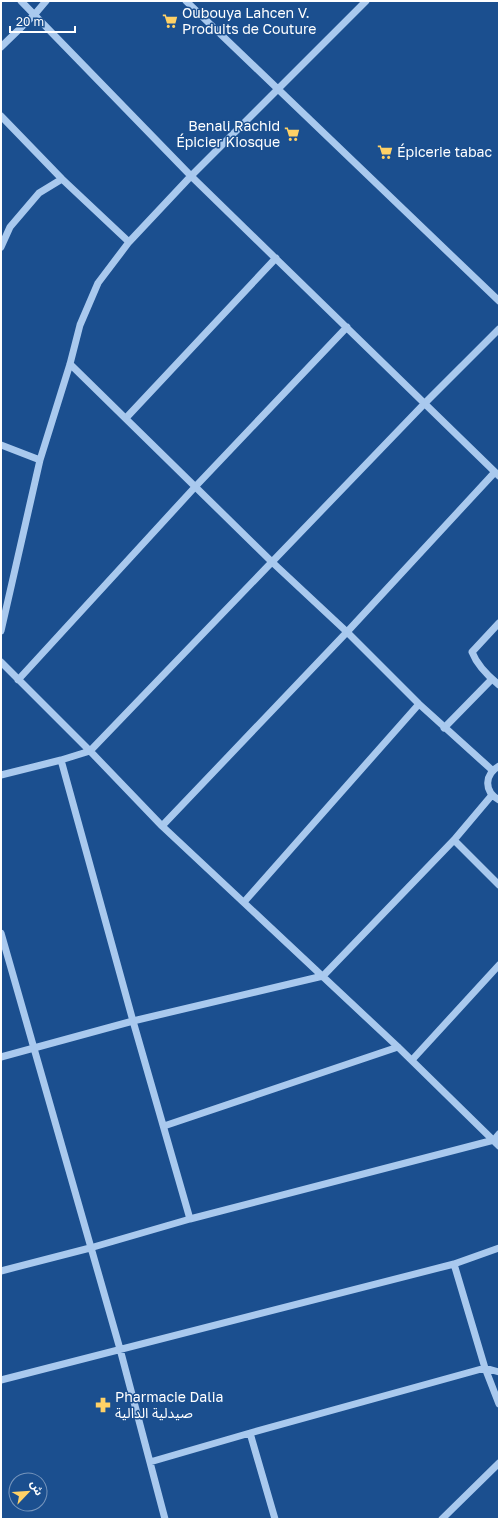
<svg xmlns="http://www.w3.org/2000/svg" width="500" height="1520" font-family="'Golos Text','Noto Sans Arabic',sans-serif">
<style>
.lines{fill:none;stroke-linecap:round;stroke-linejoin:round}
.minor{stroke:#a9c9ee;stroke-width:7}
.labels{text-anchor:middle;stroke-width:3;stroke-linejoin:round;paint-order:stroke}
.poi-label{font-size:14px;fill:#fff;stroke:#1b4f8f;text-anchor:start}
</style>
<rect width="100%" height="100%" fill="#1b4f8f"/>
<g class="lines">
<path class="minor" d="M 21,1 L 191,176 L 499,476
M 186,1 L 499,301
M 1,47 L 35,14 L 46,1
M 1,116 L 62,179 L 129,242
M 1,247 L 10,227 L 39,193 L 62,179
M 70,364 L 272,562 L 347,632 L 419,704 L 492,770
M 126,418 L 276,258
M 1,445 L 40,460
M 499,623 L 472,652 C 477,665 488,676 499,685
M 1,631 L 40,460 L 70,364 L 80,325 L 98,283 L 129,242 L 191,176 L 366,1
M 1,662 L 90,751 L 162,826 L 398,1047 L 499,1146
M 18,680 L 195,487 L 347,327
M 444,728 L 492,679
M 61,760 L 133,1021 L 190,1219
M 499,766 C 485,774 483,791 499,800
M 1,775 L 61,760 L 90,751 L 425,403 L 499,329
M 162,826 L 347,632 L 495,472
M 454,840 L 499,885
M 244,902 L 419,704
M 1,933 L 120,1349 L 165,1519
M 1,1057 L 133,1021 L 323,976 L 454,840 L 492,795
M 412,1060 L 499,965
M 164,1126 L 398,1047
M 454,1264 L 485,1368 L 499,1404
M 1,1271 L 90,1248 L 190,1219 L 494,1140 L 499,1134
M 1,1380 L 454,1264 L 499,1248
M 250,1433 L 275,1519
M 150,1462 L 250,1433 L 485,1368 L 499,1372
M 442,1519 L 499,1463"/>
</g>
<defs>
<g id="supermarket-bare" transform="scale(1.2)"><path d="M-6-5.5h2.5l.6 2H6L4.5 2H-2.5L-4.4-4H-6ZM-1.5 3.2a1.3 1.3 0 1 0 .1 0ZM3 3.2a1.3 1.3 0 1 0 .1 0Z" fill="#ffd166" stroke="#1b4f8f" stroke-width="2.5" paint-order="stroke"/></g>
<g id="pharmacy-bare" transform="scale(1.2)"><path d="M-2-6h4v4h4v4h-4v4h-4v-4h-4v-4h4Z" fill="#ffd166" stroke="#1b4f8f" stroke-width="2.5" paint-order="stroke"/></g>
</defs>
<g fill-rule="evenodd">
<use href="#supermarket-bare" x="170" y="21"/>
<use href="#supermarket-bare" x="292" y="134"/>
<use href="#supermarket-bare" x="385" y="152"/>
<use href="#pharmacy-bare" x="103" y="1405"/>
</g>
<g class="labels">
<g class="poi-label">
<text x="182" y="18">Oubouya Lahcen V.<tspan x="182" dy="16">Produits de Couture</tspan></text>
<text x="280" y="131" text-anchor="end">Benali Rachid<tspan x="280" dy="16">Épicier Kiosque</tspan></text>
<text x="397" y="157">Épicerie tabac</text>
<text x="115" y="1402">Pharmacie Dalia<tspan x="115" dy="16">صيدلية الدالية</tspan></text>
</g>
</g>
<rect width="500" height="1520" fill="none" stroke="#ffffff" stroke-width="4"/>
<g transform="translate(28 1492) rotate(65)"><circle r="19" fill="#1b4f8f" stroke="#7695bc"/>
<path d="M0-3L7 15L0 10L-7 15Z" fill="#ffd166"/>
<text y="-6" font-size="11" font-weight="bold" text-anchor="middle" fill="#ffffff">ش</text>
</g>
<path d="M10 26v6h65v-6" fill="none" stroke="#ffffff" stroke-width="2"/>
<text x="16" y="26" font-size="12" fill="#ffffff" stroke="#1b4f8f" stroke-width="3" paint-order="stroke">20 m</text>
</svg>
